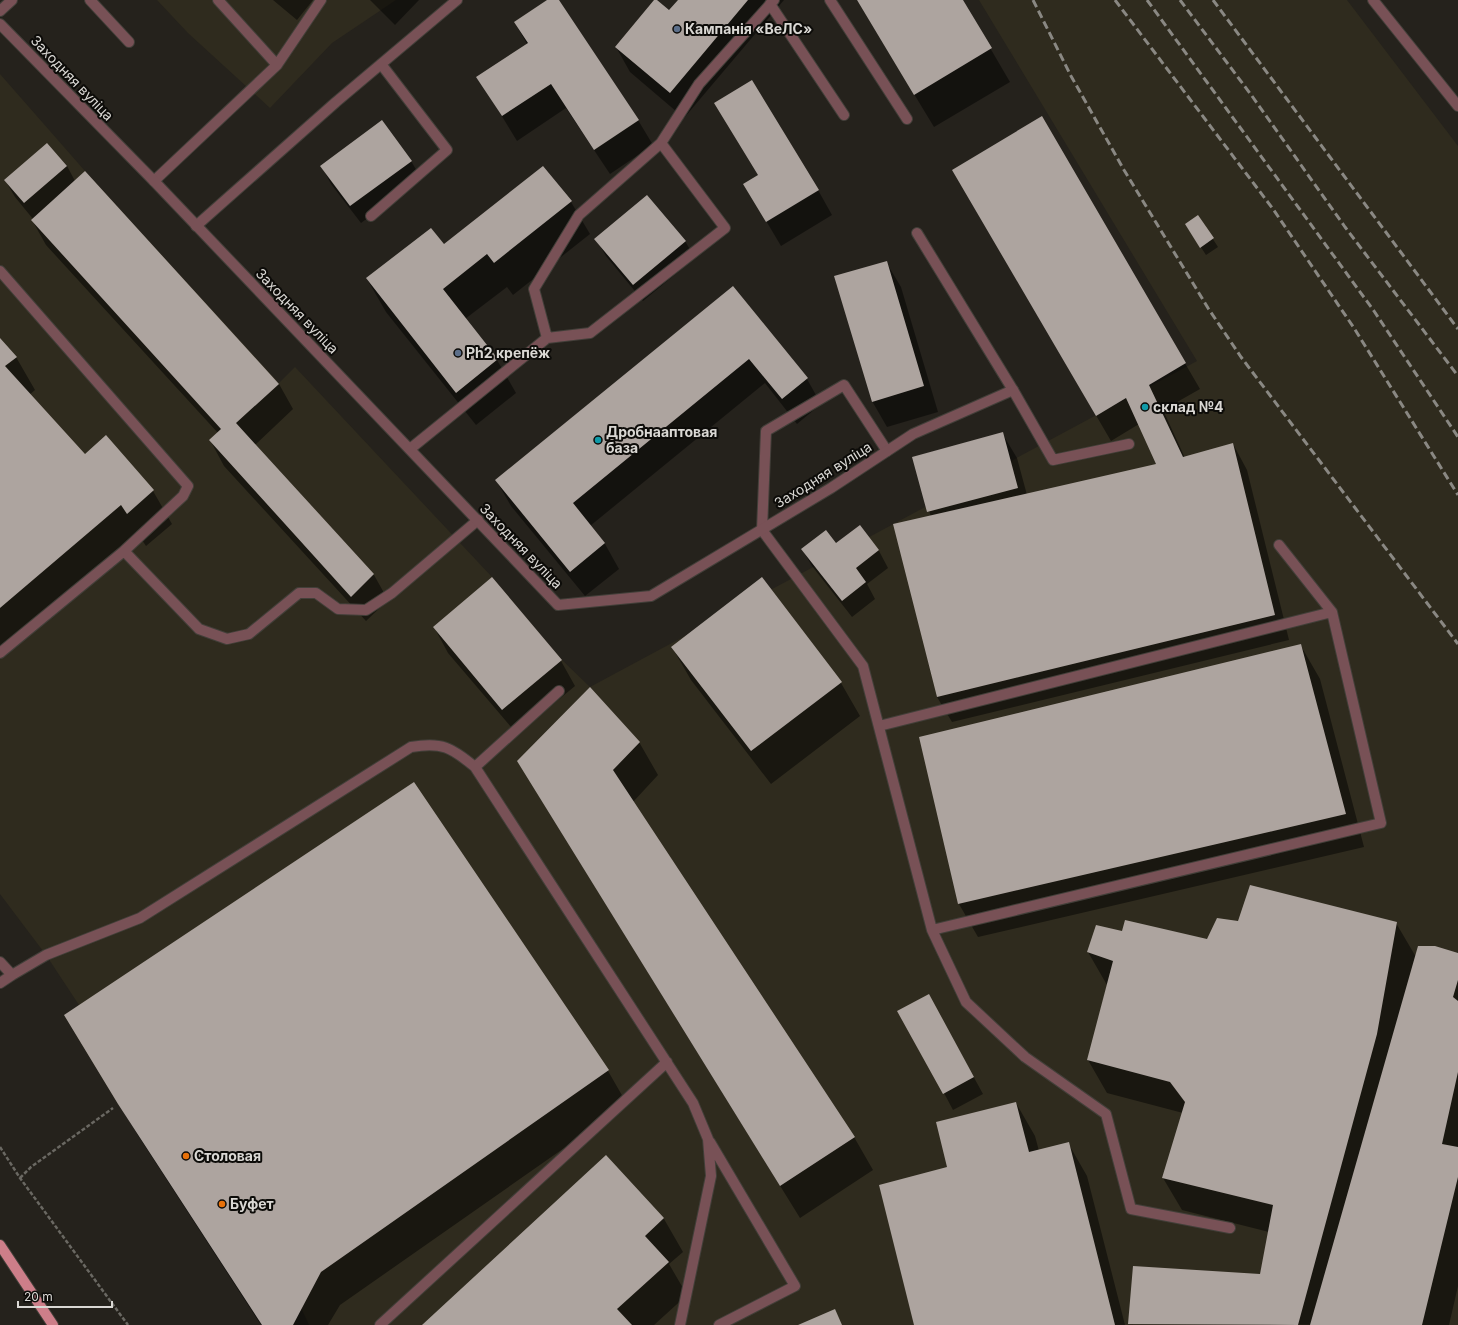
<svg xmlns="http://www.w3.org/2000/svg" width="1458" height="1325" font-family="Inter,sans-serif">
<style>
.built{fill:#2f2b1e}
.shadow{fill:#0007}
.building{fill:#ada49f}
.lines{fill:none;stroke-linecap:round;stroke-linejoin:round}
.service-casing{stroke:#423f39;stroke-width:12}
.minor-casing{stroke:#423f39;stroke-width:12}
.primary-casing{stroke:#423f39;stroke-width:12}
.path{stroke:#6a6862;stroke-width:2.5;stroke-dasharray:4 2;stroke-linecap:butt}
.service{stroke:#785156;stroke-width:10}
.minor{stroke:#785156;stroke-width:10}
.primary{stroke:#cd7e89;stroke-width:10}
.rail{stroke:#8a8883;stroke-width:3;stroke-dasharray:8 4;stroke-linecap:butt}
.service-dot{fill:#5c6f8a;stroke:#0d0c09;stroke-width:1.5}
.culture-dot{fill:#0f9aa8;stroke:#0d0c09;stroke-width:1.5}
.food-dot{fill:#e8710a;stroke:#0d0c09;stroke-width:1.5}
.labels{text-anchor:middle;stroke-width:4;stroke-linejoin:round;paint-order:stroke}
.poi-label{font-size:14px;font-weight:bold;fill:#dad8d4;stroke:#0d0c09;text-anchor:start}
.street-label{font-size:14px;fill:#dad8d4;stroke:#0d0c09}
</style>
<rect width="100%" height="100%" fill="#25221c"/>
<path class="built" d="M 157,0 L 396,0 L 332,43 L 270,108 L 188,33 Z
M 979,0 L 1347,0 L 1458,146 L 1458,1325 L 309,1325 L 301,1308 L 118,1104 L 64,1015 L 79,1005 L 46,955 L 0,894 L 0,74 L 85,171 L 279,383 L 295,367 L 492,577 L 562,660 L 590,687 L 1197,361 Z"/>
<path class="shadow" d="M 273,0 L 313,0 L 297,20 Z
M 370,0 L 419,0 L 395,25 Z
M 549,0 L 558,0 L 638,120 L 653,145 L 610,174 L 566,108 L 517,141 L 478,77 L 527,44 L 515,23 Z
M 655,0 L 670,12 L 679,0 L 784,0 L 684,118 L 630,72 L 616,47 Z
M 857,0 L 962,0 L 1010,82 L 934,127 Z
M 1042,118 L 1200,389 L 1163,410 L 1185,458 L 1233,444 L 1247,470 L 1289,640 L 952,722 L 937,697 L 931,517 L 913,457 L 1002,433 L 1017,458 L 1027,495 L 1157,465 L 1139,424 L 1111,441 L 953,170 Z
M 47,144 L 67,166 L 75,181 L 279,384 L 293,409 L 255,445 L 374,575 L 388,600 L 366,621 L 224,466 L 210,440 L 218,433 L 46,245 L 32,220 L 33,219 L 15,197 L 5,180 Z
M 411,161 L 421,178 L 361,223 L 331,184 L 322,167 Z
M 818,190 L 832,215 L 781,246 L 759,209 Z
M 571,202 L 590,234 L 513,295 L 507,287 L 465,319 L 497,360 L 516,393 L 476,425 L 386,312 L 367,279 L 444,246 Z
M 1198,216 L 1218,247 L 1206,255 L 1191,232 Z
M 596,239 L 685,241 L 695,258 L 643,301 L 606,256 Z
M 886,262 L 901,287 L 938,412 L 887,427 L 872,401 Z
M 732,287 L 807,379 L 821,404 L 797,424 L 765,383 L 590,526 L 605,544 L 619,569 L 585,596 L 511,506 L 496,480 Z
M 0,339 L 16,357 L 35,390 L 29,395 L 84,456 L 106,436 L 153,491 L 172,524 L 146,546 L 140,537 L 0,657 Z
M 860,527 L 879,551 L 888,568 L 867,584 L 875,599 L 852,617 L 812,566 L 802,549 L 836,545 Z
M 762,579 L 841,683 L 860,716 L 771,784 L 691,680 L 672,647 Z
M 434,627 L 561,661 L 575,686 L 517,734 L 448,653 Z
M 1301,646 L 1320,679 L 1364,847 L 978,937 L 959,904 Z
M 639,742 L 658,775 L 633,802 L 854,1137 L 873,1170 L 800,1218 L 538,794 Z
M 1239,922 L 1396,923 L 1416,957 L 1458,954 L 1458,1286 L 1449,1325 L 1129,1324 L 1260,1275 L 1269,1232 L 1182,1210 L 1163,1178 L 1183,1113 L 1107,1093 L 1088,1060 L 1107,985 L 1088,952 L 1123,932 L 1207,940 Z
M 938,1012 L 983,1094 L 953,1110 L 944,1093 Z
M 85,1048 L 608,1071 L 627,1104 L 340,1305 L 328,1325 L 261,1325 L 139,1137 Z
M 1016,1103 L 1035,1136 L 1039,1151 L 1068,1143 L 1087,1176 L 1125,1325 L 915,1325 L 948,1168 Z
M 606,1157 L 664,1219 L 683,1252 L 669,1264 L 687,1295 L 654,1325 L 423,1325 Z"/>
<path class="building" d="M 547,0 L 559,0 L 639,120 L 594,150 L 551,84 L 502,116 L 476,77 L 528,43 L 514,22 Z
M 654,0 L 657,0 L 669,10 L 678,0 L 748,0 L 670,93 L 615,47 Z
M 857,0 L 963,0 L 992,48 L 914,95 Z
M 752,80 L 819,190 L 766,222 L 743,184 L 758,175 L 714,103 Z
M 1042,116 L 1186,363 L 1149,385 L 1183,457 L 1233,443 L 1275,615 L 937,697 L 893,524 L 1156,464 L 1126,398 L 1096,416 L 952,170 Z
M 382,120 L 412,161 L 350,206 L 320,166 Z
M 47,143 L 67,166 L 24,203 L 4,180 Z
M 543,166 L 572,201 L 494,263 L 487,254 L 443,289 L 498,359 L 456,393 L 366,278 L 431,228 L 444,244 Z
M 85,171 L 279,384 L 236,423 L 374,574 L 351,597 L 209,440 L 221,429 L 31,220 Z
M 647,195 L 686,241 L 633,285 L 594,239 Z
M 1198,215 L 1214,238 L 1200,248 L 1185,224 Z
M 887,261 L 924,386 L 872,402 L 834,276 Z
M 733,286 L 808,378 L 782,399 L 749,359 L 573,503 L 605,543 L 570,572 L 495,480 Z
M 0,338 L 17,357 L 5,366 L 85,454 L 106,435 L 154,490 L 127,514 L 121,505 L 0,608 Z
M 1003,432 L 1018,488 L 927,512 L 912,457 Z
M 860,525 L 879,550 L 856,568 L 866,582 L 842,601 L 801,549 L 826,530 L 836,543 Z
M 492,577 L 562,660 L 502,710 L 433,627 Z
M 762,577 L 842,682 L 751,751 L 671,647 Z
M 1301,644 L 1346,814 L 958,904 L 919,737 Z
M 590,687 L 640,742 L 613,770 L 855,1137 L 780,1186 L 517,761 Z
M 414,782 L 609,1070 L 321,1272 L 293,1325 L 262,1325 L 118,1104 L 64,1015 Z
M 1250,885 L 1397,922 L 1377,1034 L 1298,1325 L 1128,1324 L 1133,1266 L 1260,1274 L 1273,1205 L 1162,1178 L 1185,1102 L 1170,1082 L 1087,1060 L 1113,961 L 1087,952 L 1096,925 L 1122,931 L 1125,920 L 1207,939 L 1217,918 L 1238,921 Z
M 1418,946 L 1435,946 L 1458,953 L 1458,980 L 1453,997 L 1458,1001 L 1458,1072 L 1442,1144 L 1458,1147 L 1458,1177 L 1422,1325 L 1310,1325 Z
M 929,994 L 974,1077 L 943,1094 L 897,1011 Z
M 1016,1102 L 1029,1152 L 1069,1142 L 1115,1325 L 914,1325 L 879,1185 L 947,1167 L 936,1122 Z
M 606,1155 L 664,1218 L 645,1236 L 669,1262 L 617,1309 L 632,1325 L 422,1325 Z
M 835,1309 L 842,1325 L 798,1325 Z"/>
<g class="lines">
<g class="service-casing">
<path id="service" d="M 90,0 L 129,42
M 830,0 L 907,119
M 1373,0 L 1458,106
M 770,4 L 844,115
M 0,11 L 12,0
M 277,65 L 321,0
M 154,181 L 277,65 L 218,0
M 371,216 L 447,150 L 381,64
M 196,226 L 336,102 L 457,0
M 917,233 L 1013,390
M 0,271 L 188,486 L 183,496 L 124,551
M 547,338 L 534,289 L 579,215 L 661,143
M 410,449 L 547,338 L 590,333 L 725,228 L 661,143 L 699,84 L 774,0
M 887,451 L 844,385 L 766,431 L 762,530 L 863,666 L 932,930 L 966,1002 L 1025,1057 L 1106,1114 L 1131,1209 L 1230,1228
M 0,653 L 124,551 L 199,629 L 227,639 L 249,634 L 299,593 L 316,593 L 338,609 L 366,610 L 392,593 L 478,520
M 879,726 L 1332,612
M 475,767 L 559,691
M 932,930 L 1381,823 L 1332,612 L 1279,545
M 0,962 L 12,975 L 0,983
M 12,975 L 46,955 L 140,918 L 411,747 C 442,742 451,747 475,767 L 693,1103 L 708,1139 L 711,1176 L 680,1325
M 710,1142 L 795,1286 L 719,1325
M 380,1325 L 667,1062"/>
</g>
<g class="minor-casing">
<path id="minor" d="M 0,24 L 154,181 L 558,605 L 651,596 L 831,488 L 913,434 L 1013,390 L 1053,460 L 1129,444"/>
</g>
<g class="primary-casing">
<path id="primary" d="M 0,1245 L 53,1325"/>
</g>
<path class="path" d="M 0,1147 L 20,1178 L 128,1325
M 20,1178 L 31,1167 L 113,1108"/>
<use href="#service" class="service"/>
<use href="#minor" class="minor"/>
<use href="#primary" class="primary"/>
<path class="rail" d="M 1033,0 L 1071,76 L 1124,170 L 1208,308 L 1241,357 L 1458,644
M 1115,0 L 1273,209 L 1354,328 L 1458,495
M 1147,0 L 1374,311 L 1458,437
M 1180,0 L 1252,96 L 1345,227 L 1458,376
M 1213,0 L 1458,329"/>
</g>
<g class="service-dot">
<circle cx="677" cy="29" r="4"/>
<circle cx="458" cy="353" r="4"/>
</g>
<g class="culture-dot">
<circle cx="1145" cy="407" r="4"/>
<circle cx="598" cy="440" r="4"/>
</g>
<g class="food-dot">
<circle cx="186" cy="1156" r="4"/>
<circle cx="222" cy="1204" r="4"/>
</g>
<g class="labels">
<g class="poi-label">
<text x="685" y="34">Кампанія «ВеЛС»</text>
<text x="466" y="358">Ph2 крепёж</text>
<text x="1153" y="412">склад №4</text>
<text x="606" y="437">Дробнааптовая<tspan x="606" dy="16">база</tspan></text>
<text x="194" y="1161">Столовая</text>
<text x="230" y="1209">Буфет</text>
</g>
<g class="street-label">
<text transform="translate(72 78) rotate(46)" y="5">Заходняя вуліца</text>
<text transform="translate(297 311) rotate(46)" y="5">Заходняя вуліца</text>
<text transform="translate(823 475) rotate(-32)" y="5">Заходняя вуліца</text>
<text transform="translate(521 546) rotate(46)" y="5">Заходняя вуліца</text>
</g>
</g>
<path d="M18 1301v6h94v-6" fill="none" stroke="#dad8d4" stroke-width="2"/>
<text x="24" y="1301" font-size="12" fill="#dad8d4" stroke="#0d0c09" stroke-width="3" paint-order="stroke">20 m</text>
</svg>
